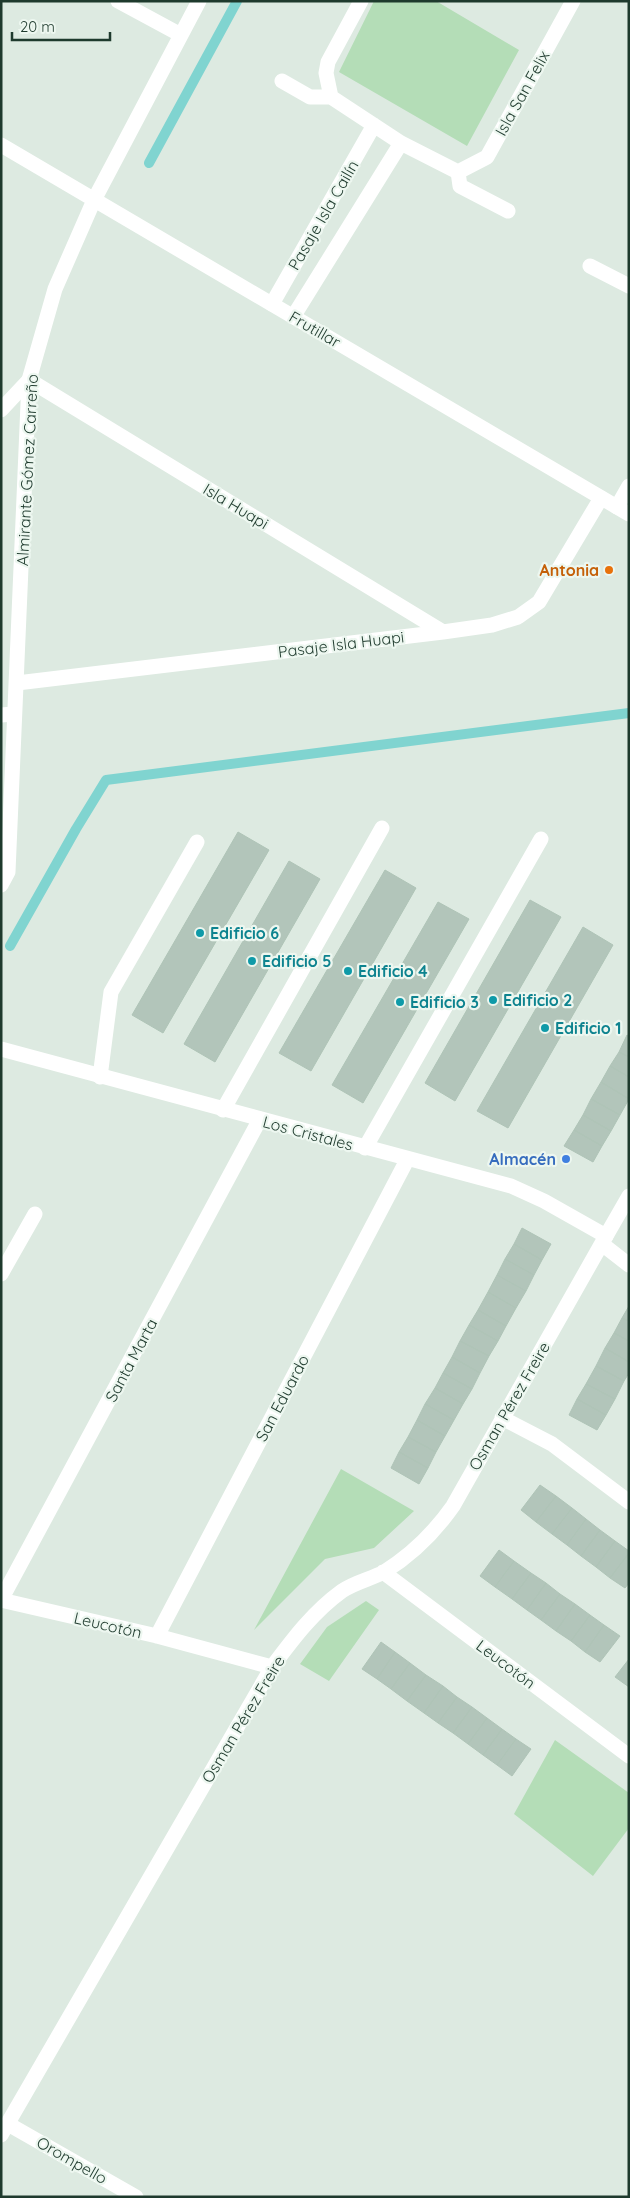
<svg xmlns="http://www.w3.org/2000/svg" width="630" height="2198" font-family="Quicksand,sans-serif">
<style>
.green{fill:#b4ddb7}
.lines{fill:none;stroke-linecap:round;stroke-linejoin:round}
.stream{stroke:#80d4d0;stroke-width:10}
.building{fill:#b2c5ba;stroke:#afc4b7}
.service{stroke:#fff;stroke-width:15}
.minor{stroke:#fff;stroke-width:15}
.tertiary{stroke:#fff;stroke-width:15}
.food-dot{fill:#e8710a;stroke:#edf7f0;stroke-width:2}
.culture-dot{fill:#0f9aa8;stroke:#edf7f0;stroke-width:2}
.shop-dot{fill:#3f7fe0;stroke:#edf7f0;stroke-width:2}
.labels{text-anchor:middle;stroke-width:4.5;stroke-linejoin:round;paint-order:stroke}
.street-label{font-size:16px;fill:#1e3a2d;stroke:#edf7f0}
.food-label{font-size:16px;font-weight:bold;fill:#c56008;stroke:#edf7f0;text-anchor:end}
.culture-label{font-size:16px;font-weight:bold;fill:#0d838f;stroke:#edf7f0;text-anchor:start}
.shop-label{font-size:16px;font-weight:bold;fill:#366cbe;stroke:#edf7f0;text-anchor:end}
</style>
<rect width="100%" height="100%" fill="#ddeae1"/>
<path class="green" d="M 374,1 L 436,1 L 519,50 L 467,146 L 339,72 Z
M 341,1469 L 414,1511 L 374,1548 L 325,1559 L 254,1630 Z
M 366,1601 L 379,1610 L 329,1681 L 300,1664 L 327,1627 Z
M 555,1740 L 629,1793 L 629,1828 L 593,1876 L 514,1814 Z"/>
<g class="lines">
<path class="stream" d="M 149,163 L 237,1
M 10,946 L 76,829 L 106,780 L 629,713"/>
</g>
<path class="building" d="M 238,832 L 269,850 L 163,1033 L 132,1015 Z
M 289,861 L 320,879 L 215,1062 L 184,1044 Z
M 385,870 L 416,888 L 311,1071 L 279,1053 Z
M 530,900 L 561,917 L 455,1101 L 425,1083 Z
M 438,902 L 469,919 L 363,1103 L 332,1085 Z
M 583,927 L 613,945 L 508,1128 L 477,1111 Z
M 627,1035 L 629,1036 L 629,1057 L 619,1052 Z
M 619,1052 L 629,1057 L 629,1077 L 610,1066 Z
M 610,1066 L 629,1077 L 629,1099 L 601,1082 Z
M 601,1082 L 629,1099 L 620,1115 L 591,1099 Z
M 591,1099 L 620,1115 L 611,1131 L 583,1115 Z
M 583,1115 L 611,1131 L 602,1146 L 574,1130 Z
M 574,1130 L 602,1146 L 593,1162 L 564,1146 Z
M 522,1228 L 551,1244 L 542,1260 L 514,1244 Z
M 514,1244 L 542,1260 L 534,1275 L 505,1259 Z
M 505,1259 L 534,1275 L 526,1291 L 497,1275 Z
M 497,1275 L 526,1291 L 516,1308 L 488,1292 Z
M 488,1292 L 516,1308 L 506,1326 L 478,1310 Z
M 629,1306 L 629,1321 L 622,1318 Z
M 478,1310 L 506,1326 L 498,1341 L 469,1325 Z
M 622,1318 L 629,1321 L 629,1341 L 614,1333 Z
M 469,1325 L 498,1341 L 489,1356 L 460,1341 Z
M 614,1333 L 629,1341 L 629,1362 L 605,1348 Z
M 460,1341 L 489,1356 L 480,1373 L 452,1357 Z
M 605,1348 L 629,1362 L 629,1373 L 624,1381 L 596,1366 Z
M 452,1357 L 480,1373 L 472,1389 L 443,1373 Z
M 596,1366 L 624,1381 L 615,1399 L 586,1384 Z
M 443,1373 L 472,1389 L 463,1404 L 435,1388 Z
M 586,1384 L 615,1399 L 606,1415 L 577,1399 Z
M 435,1388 L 463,1404 L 454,1420 L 425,1404 Z
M 577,1399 L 606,1415 L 597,1430 L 569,1415 Z
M 425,1404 L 454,1420 L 445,1436 L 417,1420 Z
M 417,1420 L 445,1436 L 436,1452 L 408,1437 Z
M 408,1437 L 436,1452 L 428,1468 L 399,1452 Z
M 399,1452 L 428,1468 L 419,1484 L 391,1468 Z
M 540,1485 L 556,1496 L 536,1522 L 521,1510 Z
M 556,1496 L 572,1508 L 552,1534 L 536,1522 Z
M 572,1508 L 586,1519 L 567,1545 L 552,1534 Z
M 586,1519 L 600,1530 L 581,1556 L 567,1545 Z
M 600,1530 L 615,1541 L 596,1567 L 581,1556 Z
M 615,1541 L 629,1551 L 629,1553 L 610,1578 L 596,1567 Z
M 499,1550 L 514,1561 L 495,1587 L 480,1576 Z
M 629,1553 L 629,1583 L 625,1588 L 610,1578 Z
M 514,1561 L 531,1573 L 512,1599 L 495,1587 Z
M 531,1573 L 546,1583 L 527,1610 L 512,1599 Z
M 546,1583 L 560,1594 L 541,1620 L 527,1610 Z
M 560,1594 L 575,1604 L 556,1631 L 541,1620 Z
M 575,1604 L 590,1615 L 571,1641 L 556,1631 Z
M 590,1615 L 604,1625 L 585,1652 L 571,1641 Z
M 604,1625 L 620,1636 L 600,1662 L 585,1652 Z
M 381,1642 L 395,1652 L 377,1679 L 362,1669 Z
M 395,1652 L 410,1663 L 391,1689 L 377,1679 Z
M 629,1659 L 629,1687 L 615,1677 Z
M 410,1663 L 426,1675 L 407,1701 L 391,1689 Z
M 426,1675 L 443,1686 L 424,1713 L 407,1701 Z
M 443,1686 L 457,1697 L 438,1723 L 424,1713 Z
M 457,1697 L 472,1707 L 453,1733 L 438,1723 Z
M 472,1707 L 487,1718 L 468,1744 L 453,1733 Z
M 487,1718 L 502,1729 L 483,1755 L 468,1744 Z
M 502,1729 L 516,1739 L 497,1765 L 483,1755 Z
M 516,1739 L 531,1749 L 512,1776 L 497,1765 Z"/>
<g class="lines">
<path class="service" d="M 100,1077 L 111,992 L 197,842"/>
<path class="minor" d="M 118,1 L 181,35
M 282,81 L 310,97 L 331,97 L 401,143 L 458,172 L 460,186 L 508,211
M 331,97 L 326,73 L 328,62 L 361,1
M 458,172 L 487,157 L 573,1
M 94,200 L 199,1
M 590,266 L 629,286
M 272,304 L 374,125
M 293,317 L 401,143
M 1,410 L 29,380 L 443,632
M 617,507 L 629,486
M 17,683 L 443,632 L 492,625 L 518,617 L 539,602 L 601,498
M 1,715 L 14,714
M 223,1110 L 382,828
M 365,1148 L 541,839
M 602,1244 L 629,1265
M 1,1274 L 35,1214
M 502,1418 L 552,1444 L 629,1502
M 383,1572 L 629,1756
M 1,1600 L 260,1119
M 1,1600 L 157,1636 L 272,1667
M 157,1636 L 407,1160
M 8,2124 L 136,2197
M 1,2135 L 272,1667 C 293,1639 313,1612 342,1591 C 355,1582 371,1579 384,1572 C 413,1554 434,1533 453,1506 L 606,1236"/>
<path class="tertiary" d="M 1,145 L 629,514
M 1,885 L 8,872 L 29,380 L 55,289 L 94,200
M 1,1049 L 511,1186 L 544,1201 L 606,1236 L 629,1196"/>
</g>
<circle class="food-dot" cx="609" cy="570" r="5"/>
<g class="culture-dot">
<circle cx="200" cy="933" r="5"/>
<circle cx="252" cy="961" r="5"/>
<circle cx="348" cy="971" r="5"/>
<circle cx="493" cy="1000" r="5"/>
<circle cx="400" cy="1002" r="5"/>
<circle cx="545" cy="1028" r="5"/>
</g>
<circle class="shop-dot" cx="566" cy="1159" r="5"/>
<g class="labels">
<g class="street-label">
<text transform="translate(522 93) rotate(-61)" y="6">Isla San Felix</text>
<text transform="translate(323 215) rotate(-60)" y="6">Pasaje Isla Cailín</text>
<text transform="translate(315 329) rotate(30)" y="6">Frutillar</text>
<text transform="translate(27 470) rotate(-87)" y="6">Almirante Gómez Carreño</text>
<text transform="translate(236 506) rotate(31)" y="6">Isla Huapi</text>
<text transform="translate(341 644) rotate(-7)" y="6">Pasaje Isla Huapi</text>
<text transform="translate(308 1133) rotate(15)" y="6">Los Cristales</text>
<text transform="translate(131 1360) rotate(-62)" y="6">Santa Marta</text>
<text transform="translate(282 1398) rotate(-62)" y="6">San Eduardo</text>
<text transform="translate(509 1406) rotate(-60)" y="6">Osman Pérez Freire</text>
<text transform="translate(108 1625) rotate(13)" y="6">Leucotón</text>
<text transform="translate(506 1664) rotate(37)" y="6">Leucotón</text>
<text transform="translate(243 1719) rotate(-59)" y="6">Osman Pérez Freire</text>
<text transform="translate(72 2160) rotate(30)" y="6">Orompello</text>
</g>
<g class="food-label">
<text x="599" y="576">Antonia</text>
</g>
<g class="culture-label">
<text x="210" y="939">Edificio 6</text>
<text x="262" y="967">Edificio 5</text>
<text x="358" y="977">Edificio 4</text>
<text x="503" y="1006">Edificio 2</text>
<text x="410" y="1008">Edificio 3</text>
<text x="555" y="1034">Edificio 1</text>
</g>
<g class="shop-label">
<text x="556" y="1165">Almacén</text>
</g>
</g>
<rect width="630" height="2198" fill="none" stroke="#1e3a2d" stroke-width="5"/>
<path d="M12 32v8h98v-8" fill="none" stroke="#1e3a2d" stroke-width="2.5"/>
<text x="20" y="32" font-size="15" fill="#1e3a2d" stroke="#edf7f0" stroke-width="4" paint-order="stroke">20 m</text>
</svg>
